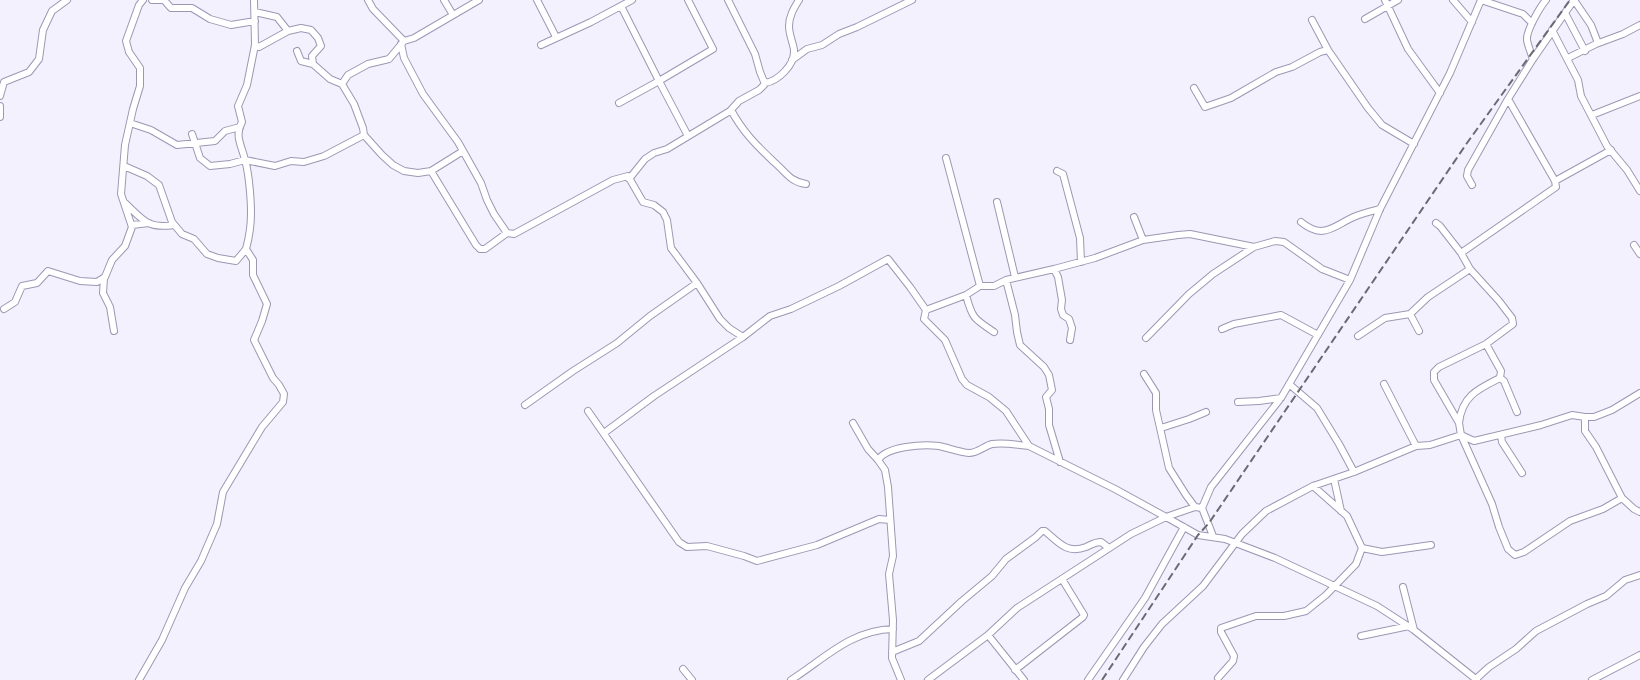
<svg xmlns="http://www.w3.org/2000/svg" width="1640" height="680" font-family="Lato,sans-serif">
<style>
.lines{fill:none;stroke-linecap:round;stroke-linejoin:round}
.street-casing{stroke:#9e96b3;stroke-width:8}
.street{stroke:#fff;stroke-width:6}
.rail{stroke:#6c6975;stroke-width:2;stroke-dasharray:8 4;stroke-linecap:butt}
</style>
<rect width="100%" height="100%" fill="#f4f1fe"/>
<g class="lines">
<g class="street-casing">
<path id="street" d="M 152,0 L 165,0
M 164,0 L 171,8 L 192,8 L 210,19 L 231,25 L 255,21
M 368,0 L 373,9 L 404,41
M 444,0 L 453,15
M 537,0 L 556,37
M 1385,0 L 1408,49 L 1440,93
M 1453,0 L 1472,22
M 1481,0 L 1523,14 L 1532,23
M 1574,0 L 1533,59 L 1508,99 L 1555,181 L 1611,150
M 1574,0 L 1591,25 L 1598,43
M 621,6 L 659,81 L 713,49 L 688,0
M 255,12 L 277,17 L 288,31 L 301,28 L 311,30 L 318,38 L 321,46 L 312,56 L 313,64
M 1565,13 L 1585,51
M 1365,19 L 1398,0
M 1312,20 L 1328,50
M 1552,30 L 1578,80 L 1581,96 L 1607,146 L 1627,170 L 1640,191
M 401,44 L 404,58 L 423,94 L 458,142 L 481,183 L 487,200 L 494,214 L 507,233 L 514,234 L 613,180 L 628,176 L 643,202 L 654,205 L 663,212 L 667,220 L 671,248 L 697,283 L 720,319 L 729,328 L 743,337
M 255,45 L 259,47 L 288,31
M 541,45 L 591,22 L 632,0
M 297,51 L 301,61 L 313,64 L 330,79 L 342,84
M 1568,58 L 1596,44 L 1623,34 L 1640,25
M 1533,59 C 1531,53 1528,46 1527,40 C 1526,31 1540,7 1546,0
M 792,60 L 807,49 L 822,45 L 839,34 L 857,27 L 912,0
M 765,83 C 778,81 795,65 794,50 C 793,42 789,35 789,26 C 789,16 794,8 799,0
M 1194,88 L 1205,107 L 1231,98 L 1276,72 L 1292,67 L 1320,52 L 1328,50 L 1368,108 L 1382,125 L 1414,144
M 0,96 L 4,82 L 29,72 L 39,59 L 43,30 L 52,11 L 67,0
M 619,103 L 659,81 L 688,136
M 0,106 L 0,117
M 731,110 C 743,132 756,145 774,162 C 785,171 790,182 806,184
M 1592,115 L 1640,96
M 130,123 L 151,130 L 177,145 L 215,141 L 225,131 L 240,127
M 192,134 L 200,158 L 210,166 L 230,164 L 245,160 L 275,166 L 291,161 L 304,162 L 324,156 L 364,135
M 463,151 L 431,171 L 418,173 L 404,171 L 393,165 L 382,155 L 364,135 L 363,128 L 354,104 L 342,84 L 348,75 L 368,64 L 389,59 L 404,41 L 414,38 L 479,0
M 946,158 L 980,286
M 124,166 L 147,176 L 159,185 L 172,222 L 182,234 L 194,239 L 207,254 L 218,258 L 236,261 L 246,249
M 431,171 L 476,245 L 480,249 L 485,249 L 507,233
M 1057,171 L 1063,174 L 1080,238 L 1081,262
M 629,179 L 645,159 L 654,153 L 667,149 L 730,111 L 739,101 L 759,90 L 765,84 L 760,72 L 755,54 L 728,0
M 1472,185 L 1467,176 L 1468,170 L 1508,99
M 997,202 L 1015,277
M 125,203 C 143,220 147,229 174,225
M 1134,217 L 1143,240
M 1301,222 C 1324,241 1334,225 1356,216 C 1363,213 1372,211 1380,209
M 1436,223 L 1440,226 L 1461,253 L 1470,269 L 1499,301 L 1512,318 L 1513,324 L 1486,344 L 1439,367 L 1434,372 L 1434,380 L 1459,423 L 1461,435 L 1492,504 L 1499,527 L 1508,549 L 1515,555 L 1524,552 L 1570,521 L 1603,509 L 1622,498 L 1596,447 L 1585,431 L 1585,417
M 132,225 L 149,223
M 1634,245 L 1640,254
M 1461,253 L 1556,187 L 1555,181
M 1054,269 L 1058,277 L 1062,300 L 1061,309 L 1063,315 L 1069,319 L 1072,328 L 1070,340
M 104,278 L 103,293 L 110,307 L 114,331
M 1006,280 L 1015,315 L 1017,332 L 1020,345 L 1044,367 L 1049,375 L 1052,390 L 1046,397 L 1049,409 L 1049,425 L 1060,462
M 966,295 C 972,318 974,319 994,332
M 4,309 L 15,302 L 22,286 L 37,283 L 48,271 L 80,281 L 97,282 L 105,277 L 112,260 L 125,246 L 132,227 L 121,194 L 125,145 L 133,109 L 140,86 L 140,68 L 129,52 L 126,41 L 139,5 L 143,0
M 926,310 L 924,319 L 945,340 L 962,379 L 967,385 L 989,397 L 1006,411 L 1029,446 L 1115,489 L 1166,517 L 1195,507 L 1202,508 L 1213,536
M 1410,314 L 1419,331
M 1222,329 L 1234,324 L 1281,315 L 1318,335
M 1358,336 L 1385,318 L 1410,314 L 1428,297 L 1470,269
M 1146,338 L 1189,294 L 1213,274 L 1254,247
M 1144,374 L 1156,393 L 1156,410 L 1169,468 L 1186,495 L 1195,507
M 1500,378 L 1504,381 L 1517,412
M 1289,384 L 1317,408 L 1339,444 L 1354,472
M 1384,384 L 1416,446
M 1238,402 L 1259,401 L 1281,398
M 525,405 L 573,371 L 617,343 L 650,316 L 697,283
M 588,411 L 679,542 L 687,547 L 707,546 L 744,556 L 757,561 L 817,545 L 879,519 L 890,520
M 853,423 L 868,449 L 878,460
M 1459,423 C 1462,396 1478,389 1500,378 L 1501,371 L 1486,344
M 1161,428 L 1189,419 L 1206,412
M 604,433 L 654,396 L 743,337 L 770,316 L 791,309 L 839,286 L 888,259 L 910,287 L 926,310 L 966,295 L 980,286 L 994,286 L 1006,280 L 1054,269 L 1095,258 L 1143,240 L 1178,235 L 1190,234 L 1254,247 L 1275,241 L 1284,242 L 1322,269 L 1350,280
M 1501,435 L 1502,442 L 1522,473
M 1334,479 L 1341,511
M 1313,486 L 1347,516 L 1362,548
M 1622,498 L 1634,509 L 1640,512
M 1202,508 L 1211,487 L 1281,398 L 1350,280 L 1380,209 L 1450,73 L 1481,0
M 1403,587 L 1414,630
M 988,635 L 1024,680
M 1361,636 L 1409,626
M 892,652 L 919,641 L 962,601 L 992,576 L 1006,559 L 1036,537 L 1042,531 L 1045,531 C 1059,543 1067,554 1086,547 C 1091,545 1094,542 1101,542 L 1109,548
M 683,669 L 692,680
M 1015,670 L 1083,617 L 1084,615 L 1062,579
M 1218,678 L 1233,661 L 1234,656 L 1221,632 L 1221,628 L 1256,616 L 1284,616 L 1306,611 L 1326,595 L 1356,564 L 1362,548 L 1382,552 L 1431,545
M 1476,679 L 1489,667 L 1516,649 L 1536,631 L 1587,604 L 1606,596 L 1625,580 L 1640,575
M 139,680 L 162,640 L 185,588 L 201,561 L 217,524 L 223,492 L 262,427 L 283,402 L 284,394 L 279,385 L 273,378 L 254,340 L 262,321 L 267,304 L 253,275 L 253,260 L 246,249 C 249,238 251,225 251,213 C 251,200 249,173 245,160 C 242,146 234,136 242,122 L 238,106 L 247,85 L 255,45 L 254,0
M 791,680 C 824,659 851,630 893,629
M 901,680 L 892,658 L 893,620 L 889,574 L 893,556 L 888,487 L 885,470 L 878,460 C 887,446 923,444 939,446 C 949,448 959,452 969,453 C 978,453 984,446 992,444 C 1004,442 1017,445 1029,446
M 928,680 L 988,635 L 1017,608 L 1131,534 L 1166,517 L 1198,535 L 1225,539 L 1275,558 L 1377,606 L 1414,630 L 1477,680
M 1088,680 L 1145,598 L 1184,527
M 1123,680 L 1144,647 L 1162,624 L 1203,586 L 1242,534 L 1266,511 L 1313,486 L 1354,472 L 1416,446 L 1430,445 L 1461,435 L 1474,441 L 1541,425 L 1572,415 L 1585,417 L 1594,417 L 1612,410 L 1640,393
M 1592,680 L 1640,655"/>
</g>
<use href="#street" class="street"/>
<path class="rail" d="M 1102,680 L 1198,535 L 1209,523 L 1467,143 L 1570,0"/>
</g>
</svg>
